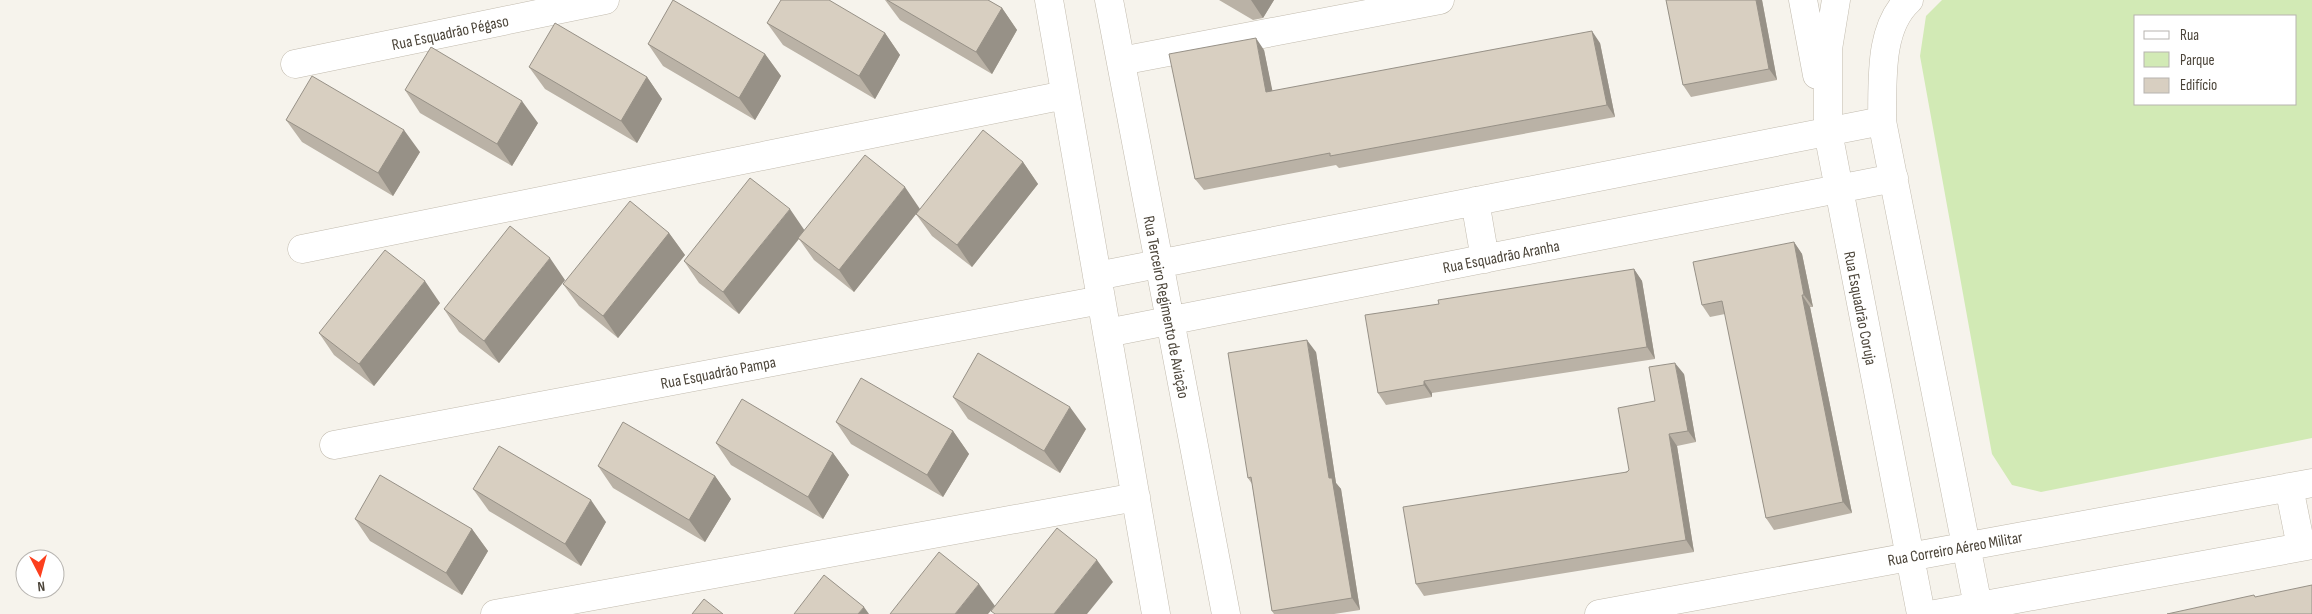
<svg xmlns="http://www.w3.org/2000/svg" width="2312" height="614" font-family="'Sofia Sans Condensed',sans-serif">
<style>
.green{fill:#d2eab5;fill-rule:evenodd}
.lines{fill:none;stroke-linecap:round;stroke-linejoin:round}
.street-casing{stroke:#c2bbae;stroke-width:29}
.street{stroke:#fff;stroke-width:28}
.wall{fill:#bab2a6}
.shaded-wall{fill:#979187}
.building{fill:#d8cfc1;stroke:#979187}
.labels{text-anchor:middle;stroke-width:4;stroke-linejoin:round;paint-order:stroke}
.street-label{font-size:16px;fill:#4b4439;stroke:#fff}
</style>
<rect width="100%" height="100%" fill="#f6f3ec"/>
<path class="green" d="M 1942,0 L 2312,0 L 2312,438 L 2041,492 L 2012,485 L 1992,454 L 1920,56 L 1926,16 ZM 2136,16 L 2296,16 L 2296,104 L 2136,104 Z"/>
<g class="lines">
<g class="street-casing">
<path id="street" d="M 1049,0 L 1156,614
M 1109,0 L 1226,614
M 1803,0 L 1817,75
M 1836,0 L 1828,49 L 1828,132 L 1921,614
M 1909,0 C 1878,28 1883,83 1882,121 L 1978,606
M 1121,61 L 1440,0
M 295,64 L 605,0
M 1475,201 L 1485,259
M 302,249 L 1065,95
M 1097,276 L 1882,121
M 1107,333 L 1894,178
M 334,445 L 1101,300
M 2289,487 L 2301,547
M 495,614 L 1136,497
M 1599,614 L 2312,483
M 1935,614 L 2312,545"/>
</g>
<use href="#street" class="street"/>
</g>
<path class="wall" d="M 885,0 L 988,0 L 1002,8 L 1017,30 L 992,74 L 900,20 Z
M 1219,0 L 1274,0 L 1263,18 L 1253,20 Z
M 1666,0 L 1762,0 L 1777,80 L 1691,97 L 1683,85 Z
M 767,23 L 885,33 L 900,55 L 875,99 L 783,45 Z
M 1600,43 L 1615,117 L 1339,168 L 1336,165 L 1204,190 L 1195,179 L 1264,50 L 1272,91 Z
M 648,44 L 765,54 L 781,76 L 755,120 L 663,66 Z
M 529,67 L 647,77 L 662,99 L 637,143 L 545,89 Z
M 405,90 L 538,123 L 512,166 L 420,113 Z
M 286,120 L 420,152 L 393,196 L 302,142 Z
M 1023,162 L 1038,184 L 972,267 L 932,236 L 916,214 Z
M 920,209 L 854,292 L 814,260 L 799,239 L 739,314 L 699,283 L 684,261 Z
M 669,233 L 685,255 L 618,338 L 579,306 L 563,284 Z
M 1794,242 L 1802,254 L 1813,307 L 1810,307 L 1852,513 L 1774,530 L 1766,518 L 1725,314 L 1710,317 L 1702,305 Z
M 1634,269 L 1642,281 L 1655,359 L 1432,393 L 1432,397 L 1386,405 L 1378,393 L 1439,304 Z
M 565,280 L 499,363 L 459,332 L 444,309 Z
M 440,303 L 374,386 L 334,355 L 319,333 Z
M 1316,352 L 1336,483 L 1341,489 L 1360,610 L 1334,614 L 1274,614 L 1272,611 L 1252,484 L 1248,478 Z
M 1684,374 L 1696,442 L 1677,446 L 1694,552 L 1424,596 L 1416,584 L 1629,470 L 1655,401 Z
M 953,397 L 1086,429 L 1060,473 L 968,419 Z
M 836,422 L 953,431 L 969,454 L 943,497 L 851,444 Z
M 716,443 L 833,453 L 849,475 L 823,519 L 731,465 Z
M 598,466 L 715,476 L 731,499 L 705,542 L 613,488 Z
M 473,489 L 606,522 L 581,566 L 489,511 Z
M 355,519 L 472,529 L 488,551 L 462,595 L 370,541 Z"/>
<path class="shaded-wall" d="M 1251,0 L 1274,0 L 1263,18 Z
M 1756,0 L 1762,0 L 1777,80 L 1769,69 Z
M 1002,8 L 1017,30 L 992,74 L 976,52 Z
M 1592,31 L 1600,43 L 1615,117 L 1607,105 Z
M 885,33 L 900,55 L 875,99 L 859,76 Z
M 1256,38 L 1264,50 L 1275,103 L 1266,92 Z
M 765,54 L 781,76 L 755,120 L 739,98 Z
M 647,77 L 662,99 L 637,143 L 621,121 Z
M 522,101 L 538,123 L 512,166 L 497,144 Z
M 404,130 L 420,152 L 393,196 L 378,173 Z
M 1023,162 L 1038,184 L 972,267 L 957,245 Z
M 905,187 L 920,209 L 854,292 L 839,270 Z
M 790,209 L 805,231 L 739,314 L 723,292 Z
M 669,233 L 685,255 L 618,338 L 603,316 Z
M 1794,242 L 1802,254 L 1813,307 L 1804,295 Z
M 550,258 L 565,280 L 499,363 L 484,341 Z
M 1634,269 L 1642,281 L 1655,359 L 1647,347 Z
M 425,281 L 440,303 L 374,386 L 359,364 Z
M 1802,295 L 1810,307 L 1852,513 L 1843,502 Z
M 1307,340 L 1316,352 L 1336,483 L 1341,489 L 1360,610 L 1352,598 L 1329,478 Z
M 1675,363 L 1684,374 L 1696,442 L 1688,431 Z
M 1424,381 L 1432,393 L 1432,397 L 1424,385 Z
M 1070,407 L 1086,429 L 1060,473 L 1044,451 Z
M 953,431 L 969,454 L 943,497 L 927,475 Z
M 1669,434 L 1677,446 L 1694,552 L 1686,540 Z
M 833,453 L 849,475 L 823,519 L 808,497 Z
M 715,476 L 731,499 L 705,542 L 689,520 Z
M 591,500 L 606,522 L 581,566 L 565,544 Z
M 472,529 L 488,551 L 462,595 L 446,573 Z
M 1097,560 L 1113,582 L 1087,614 L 1054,614 Z
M 979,584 L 995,606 L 988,614 L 955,614 Z
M 864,607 L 869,614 L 858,614 Z"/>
<path class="building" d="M 673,0 L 765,54 L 739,98 L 648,44 Z
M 781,0 L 829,0 L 885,33 L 859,76 L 767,23 Z
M 887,0 L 988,0 L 1002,8 L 976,52 Z
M 1666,0 L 1756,0 L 1769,69 L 1683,85 Z
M 555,23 L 647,77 L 621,121 L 529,67 Z
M 1592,31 L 1607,105 L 1330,156 L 1330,153 L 1195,179 L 1169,54 L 1256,38 L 1266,92 Z
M 431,47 L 522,101 L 497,144 L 405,90 Z
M 312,76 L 404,130 L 378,173 L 286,120 Z
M 983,130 L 1023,162 L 957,245 L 916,214 Z
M 865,155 L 905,187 L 839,270 L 798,238 Z
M 750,178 L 790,209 L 723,292 L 684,261 Z
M 630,201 L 669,233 L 603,316 L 563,284 Z
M 510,226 L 550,258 L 484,341 L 444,309 Z
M 1794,242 L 1804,295 L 1802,295 L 1843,502 L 1766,518 L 1722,301 L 1702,305 L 1693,262 Z
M 385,250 L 425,281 L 359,364 L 319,333 Z
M 1634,269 L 1647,347 L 1424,381 L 1424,385 L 1378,393 L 1365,315 L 1439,304 L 1438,300 Z
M 1307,340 L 1329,478 L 1332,478 L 1352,598 L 1272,611 L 1251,477 L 1248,478 L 1228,353 Z
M 978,353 L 1070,407 L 1044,451 L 953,397 Z
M 1675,363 L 1688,431 L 1669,434 L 1686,540 L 1416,584 L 1403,507 L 1627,472 L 1629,470 L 1618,408 L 1655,401 L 1649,367 Z
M 861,378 L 953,431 L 927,475 L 836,422 Z
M 742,399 L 833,453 L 808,497 L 716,443 Z
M 623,422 L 715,476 L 689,520 L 598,466 Z
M 499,446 L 591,500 L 565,544 L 473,489 Z
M 380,475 L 472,529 L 446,573 L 355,519 Z
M 1057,528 L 1097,560 L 1054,614 L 995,614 L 991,611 Z
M 939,552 L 979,584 L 955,614 L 890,614 Z
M 824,575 L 864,607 L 858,614 L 794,614 Z
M 2312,585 L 2312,614 L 2167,614 L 2254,595 L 2255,597 Z
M 704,599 L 723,614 L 692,614 Z"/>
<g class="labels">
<g class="street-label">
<text transform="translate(450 32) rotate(-12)" y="6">Rua Esquadrão Pégaso</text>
<text transform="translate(1501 256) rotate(-11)" y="6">Rua Esquadrão Aranha</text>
<text transform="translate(1167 307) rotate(79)" y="6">Rua Terceiro Regimento de Aviação</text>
<text transform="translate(1861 308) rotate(79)" y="6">Rua Esquadrão Coruja</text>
<text transform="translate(718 372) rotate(-11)" y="6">Rua Esquadrão Pampa</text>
<text transform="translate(1955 548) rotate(-10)" y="6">Rua Correiro Aéreo Militar</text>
</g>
</g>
<rect x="2134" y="15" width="162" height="90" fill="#ffffff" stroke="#b7b4b0"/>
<rect x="2144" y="31" width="25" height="8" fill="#ffffff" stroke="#b7b4b0"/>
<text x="2180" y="40" font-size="15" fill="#4b4439">Rua</text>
<rect x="2144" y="52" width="25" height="15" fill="#d2eab5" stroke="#b7b4b0"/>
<text x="2180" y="65" font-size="15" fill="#4b4439">Parque</text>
<rect x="2144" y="78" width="25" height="15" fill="#d8cfc1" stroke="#b7b4b0"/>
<text x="2180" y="90" font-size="15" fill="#4b4439">Edifício</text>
<g transform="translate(40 574) rotate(174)"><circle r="24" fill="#ffffff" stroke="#b7b4b0"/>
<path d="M0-4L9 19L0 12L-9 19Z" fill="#fc3f1d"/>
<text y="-8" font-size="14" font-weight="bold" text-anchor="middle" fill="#4b4439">N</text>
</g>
</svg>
